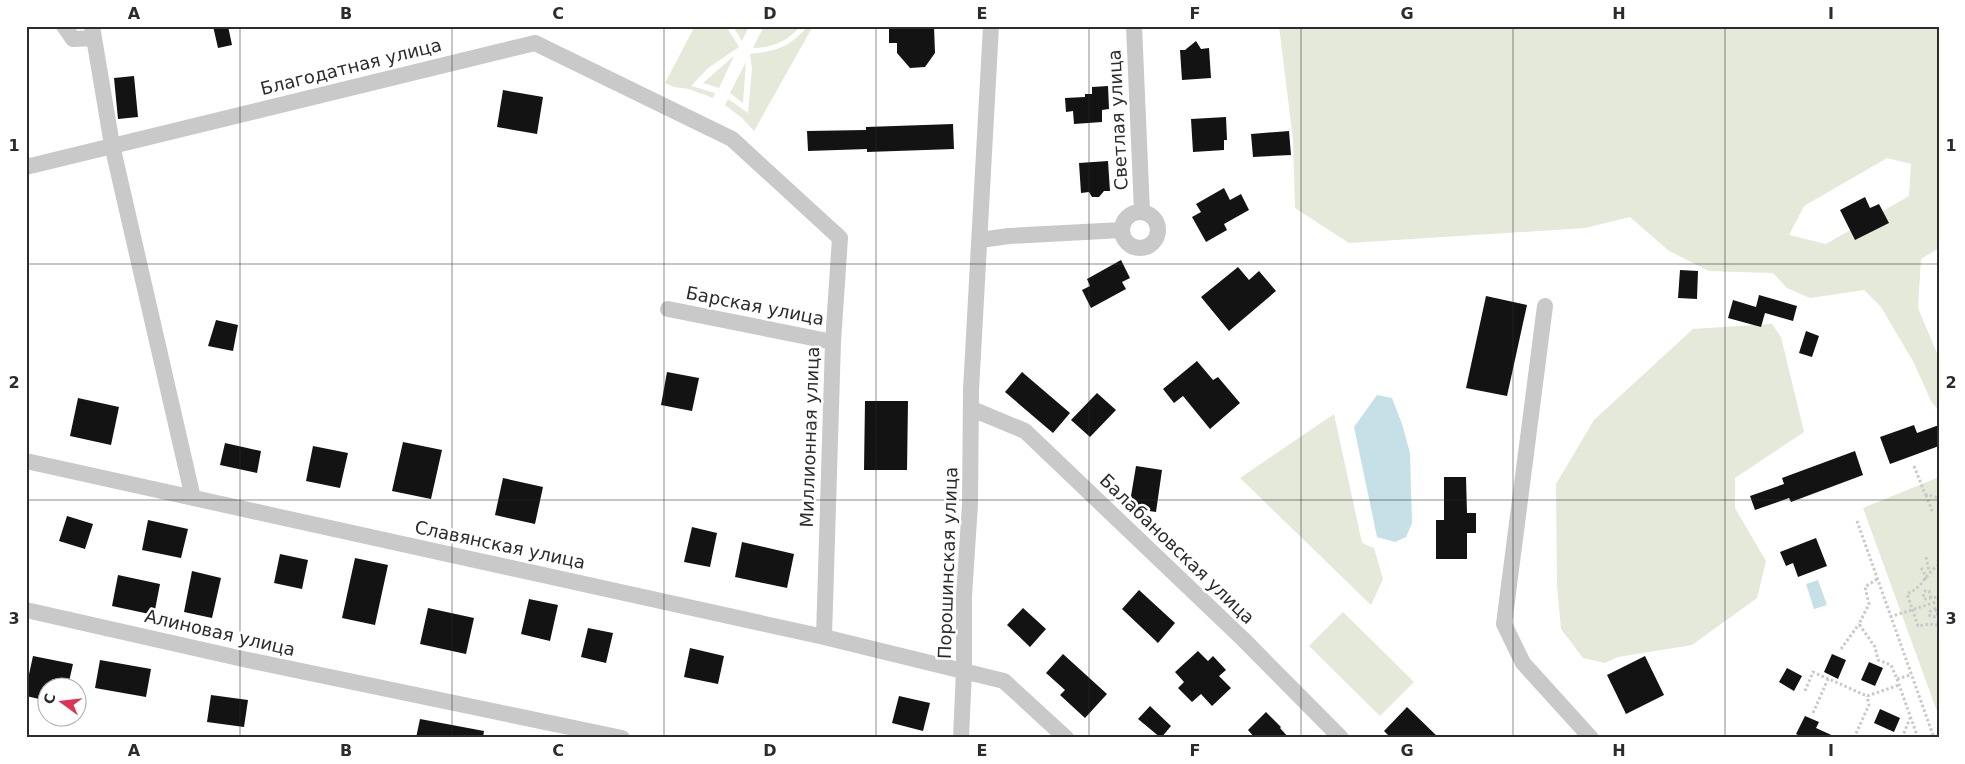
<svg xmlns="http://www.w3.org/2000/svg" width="1965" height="764" font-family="'DejaVu Sans',sans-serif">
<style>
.green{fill:#e4e9d9;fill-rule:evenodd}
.water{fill:#c6e0e8}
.building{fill:#131313}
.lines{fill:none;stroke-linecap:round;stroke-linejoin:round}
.path{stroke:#c9c9c9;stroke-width:3;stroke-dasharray:2.5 2.5;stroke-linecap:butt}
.minor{stroke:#c9c9c9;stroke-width:16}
.grid{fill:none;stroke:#2c2c2c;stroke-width:1;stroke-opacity:0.55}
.labels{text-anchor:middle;stroke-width:5;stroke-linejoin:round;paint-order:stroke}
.street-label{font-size:18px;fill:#2c2c2c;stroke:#fff}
.neatline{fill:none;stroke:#2c2c2c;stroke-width:2}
.grid-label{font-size:16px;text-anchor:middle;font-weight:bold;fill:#2c2c2c}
</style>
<rect width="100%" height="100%" fill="#fff"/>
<path class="green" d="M 695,26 L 726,26 L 739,47 L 708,68 L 691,86 L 715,93 L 713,98 L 689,89 L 674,87 L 665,83 Z
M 733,26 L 749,26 L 742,41 Z
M 764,26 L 800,26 C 789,41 771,48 753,48 Z
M 808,26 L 813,26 L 754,131 L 742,118 L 725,105 L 728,99 L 748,113 L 752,69 L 750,54 C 777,51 790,47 808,26 Z
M 1279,26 L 1939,26 L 1939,248 L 1921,259 L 1918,308 L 1939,358 L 1939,411 L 1931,401 L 1914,363 L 1881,307 L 1864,290 L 1810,298 L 1787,288 L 1773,273 L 1709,271 L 1669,251 L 1630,217 L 1585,228 L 1349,243 L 1295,208 L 1293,140 ZM 1887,158 L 1911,164 L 1909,196 L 1826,244 L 1789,235 L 1804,206 Z
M 734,56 L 719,88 L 703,83 Z
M 746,62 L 743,103 L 730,93 Z
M 1772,324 L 1781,337 L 1804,432 L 1735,478 L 1735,508 L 1766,561 L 1757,598 L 1692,645 L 1618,657 L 1605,663 L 1583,658 L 1561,629 L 1557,585 L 1556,484 L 1594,420 L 1693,329 Z
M 1334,414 L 1362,543 L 1374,548 L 1383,579 L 1371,605 L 1240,478 Z
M 1939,477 L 1939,717 L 1863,508 Z
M 1343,612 L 1414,682 L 1380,716 L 1309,646 Z"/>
<path class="water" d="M 1377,395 L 1392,398 L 1402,424 L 1410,453 L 1412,523 L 1406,537 L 1395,542 L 1377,537 L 1354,427 Z
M 1818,580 L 1827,605 L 1814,609 L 1806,584 Z"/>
<path class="building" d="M 213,26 L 228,26 L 232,45 L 218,48 Z
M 889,26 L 934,26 L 935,53 L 925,67 L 910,68 L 897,53 L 897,43 L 889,43 Z
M 1196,41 L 1201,49 L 1209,48 L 1211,78 L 1182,80 L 1180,50 L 1185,50 Z
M 134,76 L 138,117 L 118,119 L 114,78 Z
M 1108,86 L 1109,109 L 1102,110 L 1102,122 L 1074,124 L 1073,111 L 1066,112 L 1065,98 L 1085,97 L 1085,94 L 1092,94 L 1092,87 Z
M 503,90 L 543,97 L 537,134 L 497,127 Z
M 1226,117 L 1227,140 L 1224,140 L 1224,150 L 1193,152 L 1191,119 Z
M 953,124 L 954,149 L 867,152 L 867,149 L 808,151 L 807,131 L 866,130 L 866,127 Z
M 1289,131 L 1291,155 L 1253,157 L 1251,134 Z
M 1108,161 L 1110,191 L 1104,191 L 1099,197 L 1092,197 L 1089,192 L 1081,193 L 1079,163 Z
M 1224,188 L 1230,200 L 1241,194 L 1249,210 L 1224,224 L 1227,230 L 1206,242 L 1192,217 L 1201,212 L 1196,204 Z
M 1865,197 L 1870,208 L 1879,204 L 1889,223 L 1855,240 L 1840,210 Z
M 1121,260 L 1130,278 L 1122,282 L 1126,289 L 1091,308 L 1082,290 L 1090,286 L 1087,279 Z
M 1238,267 L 1249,280 L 1259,271 L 1276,291 L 1229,331 L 1201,297 Z
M 1680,270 L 1698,271 L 1697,299 L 1678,298 Z
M 1759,295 L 1797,306 L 1793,321 L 1765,313 L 1761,327 L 1728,318 L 1733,300 L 1756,307 Z
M 1486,296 L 1527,305 L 1507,396 L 1466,388 Z
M 216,320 L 238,325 L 233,351 L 208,346 Z
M 1806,331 L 1819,336 L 1812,357 L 1799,353 Z
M 1197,361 L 1213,380 L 1218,377 L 1240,403 L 1210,429 L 1183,396 L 1174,403 L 1163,389 Z
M 667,372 L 699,378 L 692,411 L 661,405 Z
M 1022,372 L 1070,413 L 1053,433 L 1005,392 Z
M 1097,393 L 1116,410 L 1090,437 L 1071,420 Z
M 78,398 L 119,407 L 111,445 L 70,436 Z
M 865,401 L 908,401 L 907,470 L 864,470 Z
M 1914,425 L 1917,433 L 1939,425 L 1939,446 L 1890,464 L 1880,437 Z
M 403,442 L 442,450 L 431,499 L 392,491 Z
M 225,443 L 261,451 L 257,473 L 220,465 Z
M 313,446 L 348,453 L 340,488 L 306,481 Z
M 1855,451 L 1863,475 L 1791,502 L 1789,498 L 1755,510 L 1750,496 L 1784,484 L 1782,478 Z
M 1136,466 L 1162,470 L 1156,512 L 1129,508 Z
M 1444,477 L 1466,477 L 1467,513 L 1476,513 L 1476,533 L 1467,533 L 1467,559 L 1436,559 L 1436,520 L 1444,520 Z
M 503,478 L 543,487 L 535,524 L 495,515 Z
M 67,516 L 93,524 L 85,549 L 59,541 Z
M 148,520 L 188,529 L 181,558 L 142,550 Z
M 692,527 L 717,533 L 710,567 L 684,562 Z
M 1816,538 L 1827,566 L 1798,577 L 1793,563 L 1786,566 L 1780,552 Z
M 742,542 L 794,554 L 787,588 L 735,577 Z
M 280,554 L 308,560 L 302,589 L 274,583 Z
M 355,558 L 388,565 L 375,625 L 342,618 Z
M 192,571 L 221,578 L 212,618 L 184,612 Z
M 118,575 L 160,584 L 154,615 L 112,606 Z
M 1139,590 L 1175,623 L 1158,643 L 1122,609 Z
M 529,599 L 558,605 L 550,641 L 521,634 Z
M 428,608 L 474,618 L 466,654 L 420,644 Z
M 1023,608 L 1046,629 L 1030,647 L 1007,625 Z
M 588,628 L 613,633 L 606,663 L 581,657 Z
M 690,648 L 724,656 L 718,684 L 684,677 Z
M 1198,651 L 1208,661 L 1213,656 L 1226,670 L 1219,676 L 1231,688 L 1212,706 L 1201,694 L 1192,702 L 1178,688 L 1184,682 L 1175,672 Z
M 1063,654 L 1107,694 L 1085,718 L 1060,695 L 1065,690 L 1046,673 Z
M 1832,654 L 1846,660 L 1838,679 L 1824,672 Z
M 33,656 L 73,664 L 68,686 L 48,686 L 48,701 L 26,696 L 26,688 Z
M 1645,656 L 1664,695 L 1626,714 L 1607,675 Z
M 100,660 L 151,669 L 146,697 L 95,688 Z
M 1869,662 L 1883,668 L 1875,686 L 1861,680 Z
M 1787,668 L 1802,676 L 1794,691 L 1779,682 Z
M 211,695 L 248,700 L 244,727 L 207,722 Z
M 899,696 L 930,703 L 923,731 L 892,723 Z
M 1150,706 L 1171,726 L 1161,738 L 1138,719 Z
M 1407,707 L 1439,738 L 1391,738 L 1384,731 Z
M 1880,709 L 1900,718 L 1894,732 L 1874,723 Z
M 1266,712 L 1281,727 L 1280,728 L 1289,738 L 1255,738 L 1248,730 Z
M 1805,716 L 1819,722 L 1816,728 L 1838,738 L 1804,738 L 1796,734 Z
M 420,719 L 484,731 L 483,738 L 416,738 Z"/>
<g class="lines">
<path class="path" d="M 1914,466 L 1925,494 L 1939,498
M 1926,495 L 1933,513
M 1857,521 L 1934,738
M 1926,557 L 1929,571
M 1937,561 L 1939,560
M 1939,565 C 1924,574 1926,585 1907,594 L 1918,626 L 1929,624 L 1939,625
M 1921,568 L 1924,572 L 1926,580
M 1877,579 L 1865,587 L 1869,604 L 1859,624 L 1875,647 L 1878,660 L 1891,665 L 1897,679 L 1910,675
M 1931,598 L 1929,591 L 1925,591 L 1923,594 L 1924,599 L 1939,597
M 1935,609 L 1938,613 L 1936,617 L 1930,616 L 1929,612 L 1939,606
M 1890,617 L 1939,601
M 1841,649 L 1859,624
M 1897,679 L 1918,738
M 1805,691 L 1813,672 L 1867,696 L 1899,685
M 1813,713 L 1828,679
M 1854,738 L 1869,705 L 1867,696
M 1902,738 L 1910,718"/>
<path class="minor" d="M 64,26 L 73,39 L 94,38
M 92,26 L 112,145 L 193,498
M 1134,26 L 1142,211
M 26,167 L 535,43 L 732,139 L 840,238 L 833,342 L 824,637
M1122 230a18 18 0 1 1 36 0a18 18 0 1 1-36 0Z
M 980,240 L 1009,236 L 1122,230
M 1545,306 L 1504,624 L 1523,663 L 1591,738
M 668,309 L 833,342
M 972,409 L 1025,431 L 1244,640 L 1341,738
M 26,461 L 824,637 L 1004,681 L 1066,738
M 26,610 L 243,659 L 622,738
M 961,738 L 964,671 L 964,596 L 970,504 L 971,390 L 991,26"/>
</g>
<path class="grid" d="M 240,26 L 240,738M 452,26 L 452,738M 664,26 L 664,738M 876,26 L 876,738M 1089,26 L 1089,738M 1301,26 L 1301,738M 1513,26 L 1513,738M 1725,26 L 1725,738M 26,264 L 1939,264M 26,500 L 1939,500"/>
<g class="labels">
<g class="street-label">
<text transform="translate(351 67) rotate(-14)" y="6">Благодатная улица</text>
<text transform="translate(1118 120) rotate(-93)" y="6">Светлая улица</text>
<text transform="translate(755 306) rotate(11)" y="6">Барская улица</text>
<text transform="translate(810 437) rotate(-88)" y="6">Миллионная улица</text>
<text transform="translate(500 545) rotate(12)" y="6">Славянская улица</text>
<text transform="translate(1177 549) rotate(44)" y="6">Балабановская улица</text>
<text transform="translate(948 563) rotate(-88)" y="6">Порошинская улица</text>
<text transform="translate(220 633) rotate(13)" y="6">Алиновая улица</text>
</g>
</g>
<rect width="1965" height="764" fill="none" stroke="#ffffff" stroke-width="55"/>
<g transform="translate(62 702) rotate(285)"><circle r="24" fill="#ffffff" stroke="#ababab"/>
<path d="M0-4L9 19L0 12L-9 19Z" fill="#dc3457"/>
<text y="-8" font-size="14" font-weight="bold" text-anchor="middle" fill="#2c2c2c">С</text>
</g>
<rect x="28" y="28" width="1910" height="708" class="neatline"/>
<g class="grid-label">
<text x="134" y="19">A</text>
<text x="346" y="19">B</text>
<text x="558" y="19">C</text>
<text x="770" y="19">D</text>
<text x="982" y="19">E</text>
<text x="1195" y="19">F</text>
<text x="1407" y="19">G</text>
<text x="1619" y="19">H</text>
<text x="1831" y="19">I</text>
<text x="14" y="151">1</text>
<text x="1951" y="151">1</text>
<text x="14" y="388">2</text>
<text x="1951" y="388">2</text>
<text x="14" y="624">3</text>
<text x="1951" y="624">3</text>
<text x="134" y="756">A</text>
<text x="346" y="756">B</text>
<text x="558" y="756">C</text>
<text x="770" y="756">D</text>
<text x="982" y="756">E</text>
<text x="1195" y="756">F</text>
<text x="1407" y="756">G</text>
<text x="1619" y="756">H</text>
<text x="1831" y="756">I</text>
</g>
</svg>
